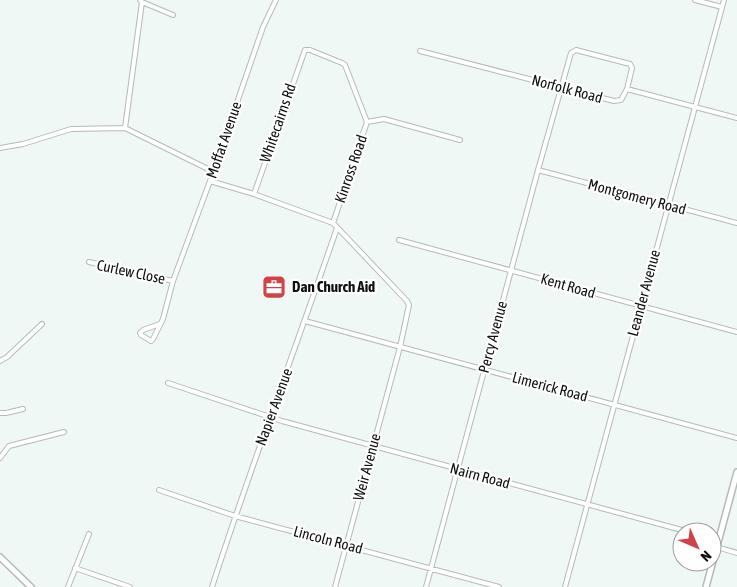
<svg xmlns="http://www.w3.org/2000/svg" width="737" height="587" font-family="'Asap Condensed',sans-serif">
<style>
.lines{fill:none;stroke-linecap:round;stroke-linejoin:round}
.minor-casing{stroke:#b3bbb8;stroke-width:6}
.major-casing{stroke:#b3bbb8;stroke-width:8}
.minor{stroke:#fff;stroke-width:4}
.major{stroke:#fff;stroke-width:5}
.labels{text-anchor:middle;stroke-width:4.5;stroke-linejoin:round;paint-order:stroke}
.street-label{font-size:15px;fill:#0d100f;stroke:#fff}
.poi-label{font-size:15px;font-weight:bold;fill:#0d100f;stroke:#fff;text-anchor:start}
</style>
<rect width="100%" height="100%" fill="#f0f8f5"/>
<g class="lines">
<g class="minor-casing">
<path id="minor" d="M 695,0 L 722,7
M 142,2 L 173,15
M 420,51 L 614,101 L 621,100 L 627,89 L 737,118
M 125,128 L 142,2 L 140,0
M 0,148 L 23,144 L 71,129 L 125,128 L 212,171
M 538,170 L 737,223
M 210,181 L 254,194 L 333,223 L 407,301 L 409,305 L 400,347 L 335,587
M 254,194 L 305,50 L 310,50 L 342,63 L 345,65 L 367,122
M 333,223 L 367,122 L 384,119 L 460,140
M 399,240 L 737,332
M 89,262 L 173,281
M 305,321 L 737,438
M 160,324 L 143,330 L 140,333 L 141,335 L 151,341 L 153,339 L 163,319 L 173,281 L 210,181 L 263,27 L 276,0
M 0,361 L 7,357 L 42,324
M 168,383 L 282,421 L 689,532
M 0,413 L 6,413 L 23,409
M 0,458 L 9,446 L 64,432
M 159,490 L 235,516 L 499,587
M 717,547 L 737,553
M 75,568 L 130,587
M 68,587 L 89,534
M 212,587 C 251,466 296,347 337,228
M 426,587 L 538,170 L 571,53 L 576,50 L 630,64 L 632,68 L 627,89
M 565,587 L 724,0"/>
</g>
<g class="major-casing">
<path id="major" d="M 0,557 L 31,587
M 706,587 L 737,472"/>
</g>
<use href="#minor" class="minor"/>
<use href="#major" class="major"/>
</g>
<defs>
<g id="office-square" transform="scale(1.25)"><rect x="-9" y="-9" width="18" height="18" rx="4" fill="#d14248" stroke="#fff"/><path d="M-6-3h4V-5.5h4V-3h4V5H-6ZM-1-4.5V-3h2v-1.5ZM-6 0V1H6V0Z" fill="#fff"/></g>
</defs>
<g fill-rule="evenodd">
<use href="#office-square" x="274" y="287"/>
</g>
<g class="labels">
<g class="street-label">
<text transform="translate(567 89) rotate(15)" y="5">Norfolk Road</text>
<text transform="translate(278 123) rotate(-71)" y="5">Whitecairns Rd</text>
<text transform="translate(224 140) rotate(-71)" y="5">Moffat Avenue</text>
<text transform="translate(351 169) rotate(-71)" y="5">Kinross Road</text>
<text transform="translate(637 197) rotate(15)" y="5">Montgomery Road</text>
<text transform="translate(131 272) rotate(12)" y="5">Curlew Close</text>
<text transform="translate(568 286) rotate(16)" y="5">Kent Road</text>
<text transform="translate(644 293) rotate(-75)" y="5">Leander Avenue</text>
<text transform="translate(493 337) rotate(-75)" y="5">Percy Avenue</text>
<text transform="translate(550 387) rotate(15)" y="5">Limerick Road</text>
<text transform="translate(274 407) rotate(-70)" y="5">Napier Avenue</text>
<text transform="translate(367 467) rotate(-75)" y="5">Weir Avenue</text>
<text transform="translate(480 476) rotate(15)" y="5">Nairn Road</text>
<text transform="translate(328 540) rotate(15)" y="5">Lincoln Road</text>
</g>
<g class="poi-label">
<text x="292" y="292">Dan Church Aid</text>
</g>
</g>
<g transform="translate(697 547) rotate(135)"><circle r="24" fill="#ffffff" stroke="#9e9f9f"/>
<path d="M0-4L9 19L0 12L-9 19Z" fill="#d14248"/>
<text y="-8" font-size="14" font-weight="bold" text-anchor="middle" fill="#0d100f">N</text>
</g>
</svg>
